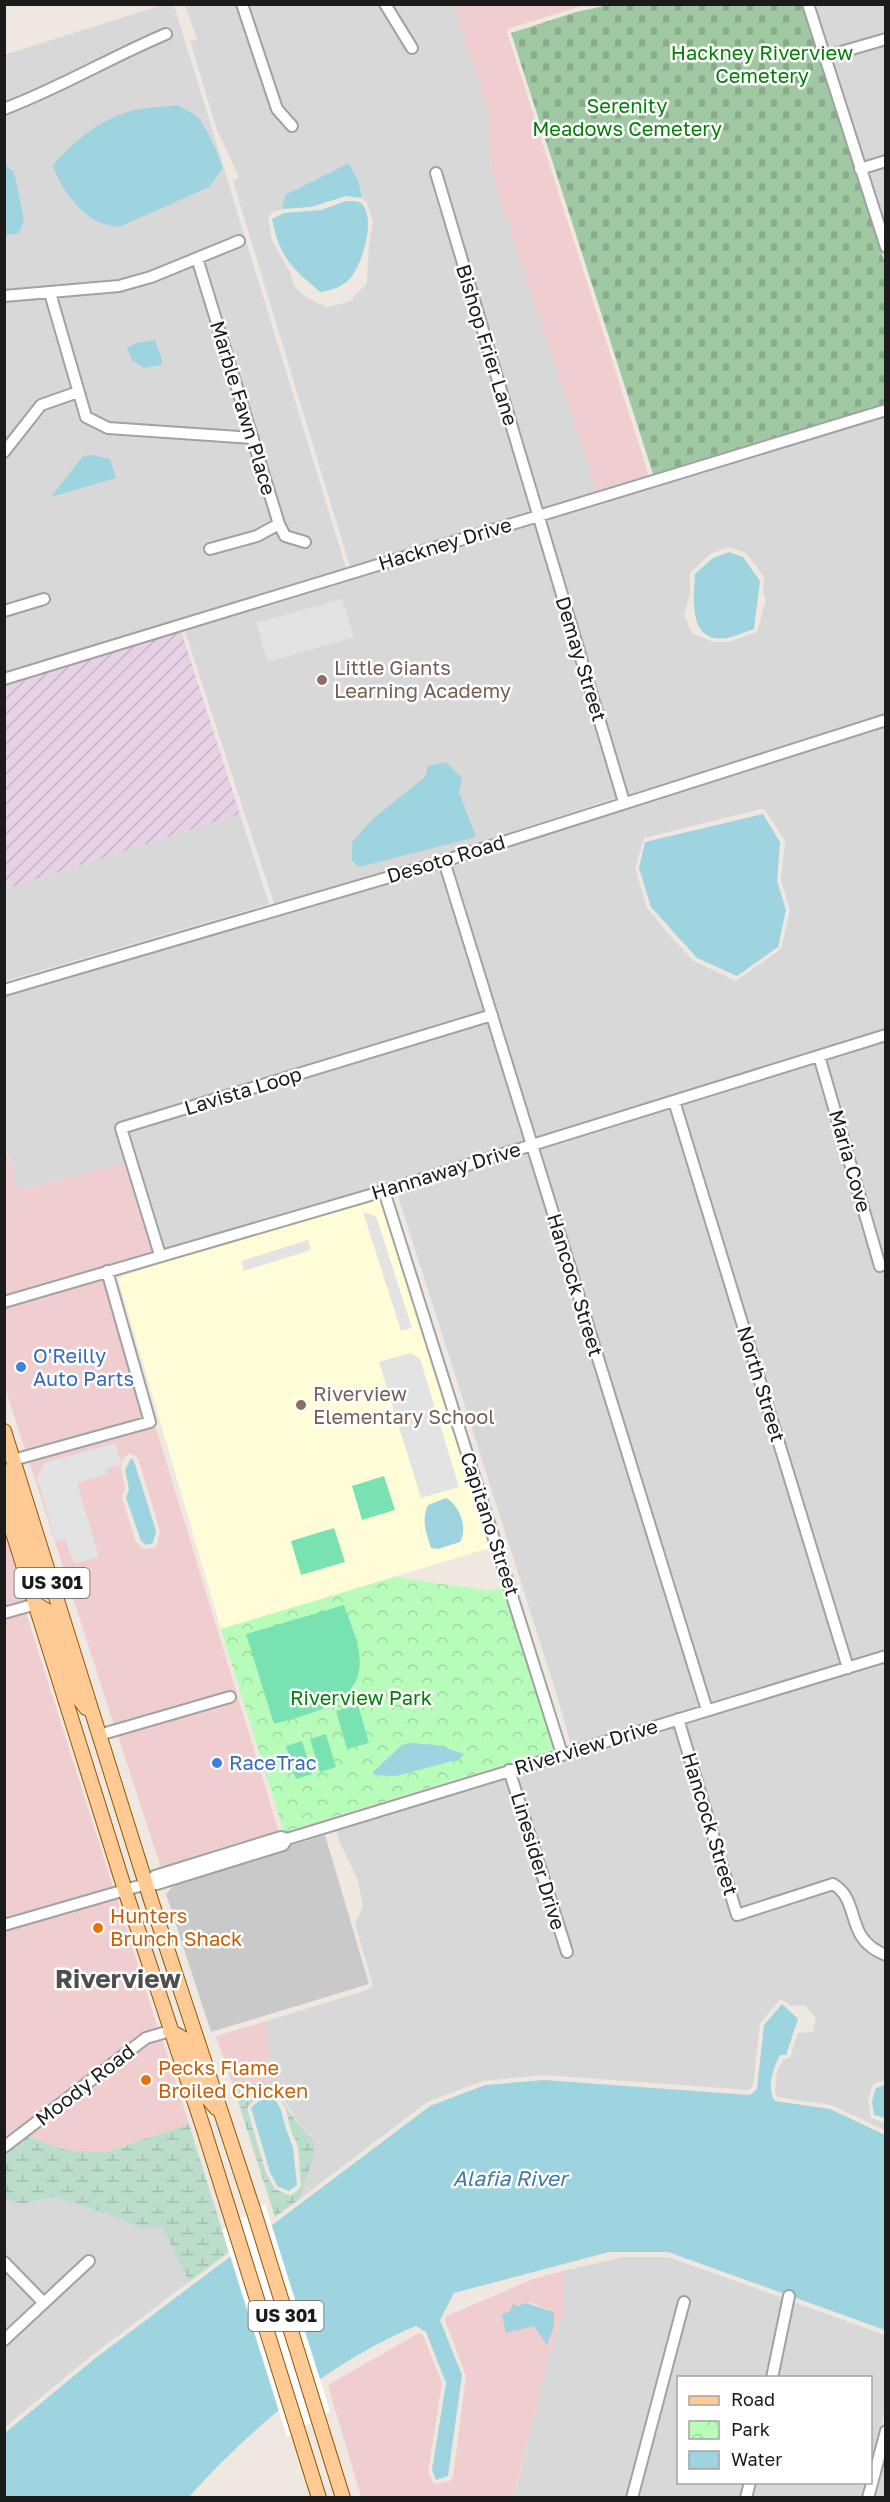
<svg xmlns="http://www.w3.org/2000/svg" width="890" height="2502" font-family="'Golos Text',sans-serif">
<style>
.residential{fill:#d9d8d8;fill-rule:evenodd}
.commercial{fill:#f0cdce;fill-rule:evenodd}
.industrial{fill:url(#industrial-furrows)}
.education{fill:#fffdd8}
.religious{fill:#c9c9c9}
.wetland{fill:url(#wetland-marsh);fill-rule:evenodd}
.cemetery{fill:url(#cemetery-stones)}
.park{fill:url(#park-crowns)}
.pitch{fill:#78e2b3}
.parking{fill:#e3e3e3}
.water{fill:#9dd4df}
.pier{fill:#fff}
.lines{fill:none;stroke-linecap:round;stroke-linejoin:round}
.minor-casing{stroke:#a2a2a2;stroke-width:14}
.major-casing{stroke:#935900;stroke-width:16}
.minor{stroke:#fff;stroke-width:10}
.major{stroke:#ffca94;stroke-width:14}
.education-dot{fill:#8d6e63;stroke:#fff;stroke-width:2}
.shop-dot{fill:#3f7fe0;stroke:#fff;stroke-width:2}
.food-dot{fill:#e8710a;stroke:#fff;stroke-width:2}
.labels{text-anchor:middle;stroke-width:5;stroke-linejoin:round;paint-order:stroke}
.shield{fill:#fff;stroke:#5f5f5f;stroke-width:1.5}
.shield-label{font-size:18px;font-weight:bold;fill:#1b1b1b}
.park-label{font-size:20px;fill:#057e08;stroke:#fff}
.street-label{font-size:20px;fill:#1b1b1b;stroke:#fff}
.education-label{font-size:20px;fill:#785e54;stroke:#fff;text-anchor:start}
.shop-label{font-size:20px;fill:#366cbe;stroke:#fff;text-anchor:start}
.food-label{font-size:20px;fill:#c56008;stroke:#fff;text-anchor:start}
.water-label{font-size:21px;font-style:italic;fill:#407aa7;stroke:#fff}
.district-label{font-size:26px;font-weight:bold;fill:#4e4e4e;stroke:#fff}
</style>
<defs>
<pattern id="industrial-furrows" width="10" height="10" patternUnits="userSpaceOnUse" patternTransform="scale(1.5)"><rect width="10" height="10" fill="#e7d1e5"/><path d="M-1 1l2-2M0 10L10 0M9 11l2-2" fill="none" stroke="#c6b3c4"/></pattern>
<pattern id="wetland-marsh" width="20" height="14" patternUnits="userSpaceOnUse" patternTransform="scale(1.5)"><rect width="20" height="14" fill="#bcddcb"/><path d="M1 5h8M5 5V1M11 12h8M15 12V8" fill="none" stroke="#a1bdae"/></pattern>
<pattern id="cemetery-stones" width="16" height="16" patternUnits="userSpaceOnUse" patternTransform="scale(1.5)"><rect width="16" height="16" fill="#a0c8a3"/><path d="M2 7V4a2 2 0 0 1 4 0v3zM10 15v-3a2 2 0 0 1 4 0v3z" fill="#89ab8c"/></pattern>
<pattern id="park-crowns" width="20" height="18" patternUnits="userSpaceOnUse" patternTransform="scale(1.5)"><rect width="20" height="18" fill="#b8fcba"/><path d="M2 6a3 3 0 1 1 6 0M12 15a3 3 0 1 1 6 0" fill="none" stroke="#9ed79f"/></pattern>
</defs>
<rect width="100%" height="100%" fill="#eee8e0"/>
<path class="residential" d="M 162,5 L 174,5 L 347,571 L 4,675 L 4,55 Z
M 185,5 L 236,5 L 272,111 L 293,133 L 299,125 L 281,106 L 247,5 L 379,5 L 411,56 L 419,50 L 391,5 L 453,5 L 489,113 L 491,172 L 597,492 L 350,567 L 233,181 L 239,177 L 217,130 L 190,41 L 197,40 ZM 349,163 L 358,180 L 362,198 L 367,203 L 373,222 L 369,244 L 367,283 L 349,302 L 327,307 L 307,298 L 294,286 L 290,272 L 272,240 L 268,217 L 273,212 L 282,209 L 285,195 Z
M 813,5 L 885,5 L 885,33 L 827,50 Z
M 885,45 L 885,155 L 863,162 L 831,61 Z
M 885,167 L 885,231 L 867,173 Z
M 885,416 L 885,714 L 627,795 L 544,520 ZM 729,547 L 746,553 L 757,567 L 764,578 L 763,592 L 766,599 L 757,632 L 728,642 L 713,642 L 692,633 L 684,615 L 690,593 L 690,573 L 710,554 Z
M 535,521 L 618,797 L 276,910 L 183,625 Z
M 885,726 L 885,1029 L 535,1138 L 451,864 ZM 761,809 L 765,810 L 785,841 L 781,880 L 790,910 L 781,949 L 736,981 L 694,961 L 671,937 L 647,908 L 635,868 L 644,838 Z
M 240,814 L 269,904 L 5,981 L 5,889 Z
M 441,868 L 486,1011 L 120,1123 L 117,1130 L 126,1163 L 18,1191 L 5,1145 L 5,996 Z
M 489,1022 L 525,1141 L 382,1185 L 163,1248 L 128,1132 Z
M 885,1041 L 885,1267 L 826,1060 Z
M 816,1063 L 877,1272 L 885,1270 L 885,1650 L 851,1661 L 681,1105 Z
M 671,1108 L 841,1664 L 711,1703 L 538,1149 Z
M 529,1152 L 701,1706 L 571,1745 L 556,1692 L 397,1193 Z
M 885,1662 L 885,1949 L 874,1945 L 864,1934 L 848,1888 L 836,1879 L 740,1908 L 684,1723 Z
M 675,1726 L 734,1922 L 833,1890 L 839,1894 L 855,1938 L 868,1953 L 885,1961 L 885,2080 L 873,2084 L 868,2101 L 871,2118 L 885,2123 L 885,2130 L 831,2105 L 777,2097 L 775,2093 L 777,2071 L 783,2060 L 790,2058 L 798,2033 L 813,2032 L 816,2018 L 805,2005 L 791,2006 L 781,1999 L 760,2023 L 753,2086 L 749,2090 L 544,2075 L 483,2081 L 427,2102 L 301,2198 L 301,2185 L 311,2164 L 310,2135 L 299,2125 L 286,2103 L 271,2084 L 267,2021 L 370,1989 L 373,1986 L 355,1923 L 363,1907 L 357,1878 L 340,1843 L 336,1829 Z
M 54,2197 L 108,2214 L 140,2228 L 162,2227 L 189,2282 L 91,2356 L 5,2427 L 5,2348 L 96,2262 L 89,2253 L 43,2294 L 5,2255 L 4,2200 L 22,2204 Z
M 623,2257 L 668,2257 L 783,2298 L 767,2377 L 678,2378 L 678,2482 L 744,2483 L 741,2497 L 637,2497 L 690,2299 L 681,2295 L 626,2497 L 514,2498 L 553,2342 L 564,2307 L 563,2271 Z
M 5,2270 L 36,2301 L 5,2332 Z
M 793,2302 L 885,2335 L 885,2411 L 871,2468 L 870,2378 L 778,2378 Z
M 885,2452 L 885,2497 L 873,2497 Z
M 755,2483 L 867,2483 L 863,2497 L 752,2498 Z"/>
<path class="commercial" d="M 453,5 L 585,5 L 510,28 L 507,32 L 649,476 L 597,492 L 491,172 L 489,113 Z
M 4,1145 L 19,1191 L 126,1163 L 153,1251 L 5,1296 Z
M 103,1278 L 143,1418 L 25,1450 L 5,1387 L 4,1308 Z
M 154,1422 L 279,1832 L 161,1868 L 118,1736 L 236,1701 L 233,1690 L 114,1725 L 29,1461 L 151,1427 ZM 130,1453 L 138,1458 L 160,1531 L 157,1546 L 154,1548 L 144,1549 L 136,1542 L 122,1498 L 125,1488 L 121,1468 L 123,1459 Z
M 4,1528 L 29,1602 L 4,1610 Z
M 26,1613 L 113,1887 L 5,1919 L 5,1619 Z
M 117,1898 L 158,2029 L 143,2033 L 11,2135 L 4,2135 L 4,1931 Z
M 267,2021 L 271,2084 L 232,2083 L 216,2036 Z
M 162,2039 L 189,2124 L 107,2152 L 66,2150 L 28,2136 L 127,2059 L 148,2043 Z
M 563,2271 L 564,2307 L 553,2342 L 514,2497 L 361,2497 L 328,2385 L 419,2333 L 423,2335 L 442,2383 L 428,2472 L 434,2484 L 450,2481 L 453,2477 L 466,2376 L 445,2320 L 447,2316 L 533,2279 ZM 532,2303 L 554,2312 L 553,2326 L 542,2336 L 534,2326 L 530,2326 L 509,2333 L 502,2313 L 510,2311 L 512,2306 Z"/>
<path class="industrial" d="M 181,631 L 240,814 L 5,889 L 5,685 Z"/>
<path class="education" d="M 382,1197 L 493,1547 L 221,1629 L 118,1278 L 197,1251 Z"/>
<path class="religious" d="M 325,1835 L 369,1984 L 211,2032 L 166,1894 L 177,1882 Z"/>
<path class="wetland" d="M 232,2083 L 271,2084 C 281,2097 288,2111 298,2124 C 304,2132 313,2135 314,2147 C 315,2164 302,2180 301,2198 L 275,2217 ZM 275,2094 L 279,2097 L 286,2109 L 290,2128 L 298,2147 L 301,2185 L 299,2189 L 290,2196 L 275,2189 L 266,2173 L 247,2108 L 257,2096 Z
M 189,2124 L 229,2252 L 189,2282 L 162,2227 L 140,2228 L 108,2214 L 54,2197 L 22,2204 L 5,2200 L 4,2155 L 28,2136 L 66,2150 L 107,2152 Z"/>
<path class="cemetery" d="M 609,5 L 806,5 L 885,264 L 885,403 L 655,480 L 511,33 L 576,12 Z"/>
<path class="park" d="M 395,1577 L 490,1591 L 507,1587 L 556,1749 L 284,1832 L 221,1629 Z"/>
<path class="pitch" d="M 384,1476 L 395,1510 L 362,1520 L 352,1486 Z
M 334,1528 L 345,1562 L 301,1575 L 291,1541 Z
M 344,1605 C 349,1620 357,1637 359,1653 C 367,1705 310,1713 274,1724 L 246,1634 Z
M 358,1705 L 369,1743 L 347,1749 L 336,1711 Z
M 326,1734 L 336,1767 L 320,1772 L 310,1739 Z
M 302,1741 L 312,1774 L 296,1779 L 286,1746 Z"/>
<path class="parking" d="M 342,599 L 354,637 L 268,662 L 256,623 Z
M 363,1212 L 376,1216 L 412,1328 L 401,1331 Z
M 308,1240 L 311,1250 L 244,1271 L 241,1261 Z
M 411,1353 L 420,1359 L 459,1487 L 421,1498 L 379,1362 Z
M 115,1443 L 122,1464 L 106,1469 L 107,1474 L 77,1483 L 99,1557 L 74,1564 L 65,1539 L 56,1542 L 37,1477 L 44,1463 Z"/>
<path class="water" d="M 177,105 C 184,109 197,115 201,121 C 210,136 217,151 223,168 L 209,187 L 119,227 C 112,225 102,224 96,221 C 78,211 58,184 53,165 C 75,140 102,118 135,110 C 148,107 164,107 177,105 Z
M 349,163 L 358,180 L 362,198 L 346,196 L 311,207 L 282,209 L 285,195 Z
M 5,165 L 14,172 L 24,220 L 19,233 L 5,235 Z
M 346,201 C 352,201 359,200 363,205 C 375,221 363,261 352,276 C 344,287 332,290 320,292 C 291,267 280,258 272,219 L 284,213 L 321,210 Z
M 155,340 L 161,357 L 162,365 L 144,368 L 132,360 L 127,348 L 136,343 Z
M 93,455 L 110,459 L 116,478 L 51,497 L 83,456 Z
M 729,552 L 743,557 L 760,581 L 754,629 C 745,632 735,636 727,638 C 687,644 694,598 695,574 L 713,558 Z
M 446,762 L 462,778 L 459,792 L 476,837 L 359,867 L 352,861 L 352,842 L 374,818 L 425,777 L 428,766 Z
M 763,814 L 780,842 L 777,881 L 786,910 L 778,947 L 737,976 L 697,958 L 651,907 L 639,868 L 645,842 Z
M 131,1458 L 134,1461 L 156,1531 L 153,1543 L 146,1545 L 141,1541 L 126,1498 L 129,1489 L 125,1470 Z
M 446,1498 C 460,1505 468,1529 460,1542 L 438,1549 L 431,1548 C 426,1532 421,1521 428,1505 Z
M 410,1743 L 437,1745 L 464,1754 L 460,1759 L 396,1776 L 374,1775 L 373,1772 L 402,1745 Z
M 782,2004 L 798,2019 L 786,2055 L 780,2055 C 773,2069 766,2087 775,2101 L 830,2109 L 885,2135 L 885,2330 L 668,2252 L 609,2252 L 454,2293 L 440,2320 L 462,2375 L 448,2476 L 436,2480 L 432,2470 L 446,2383 L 426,2332 L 416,2326 C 331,2361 249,2429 189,2497 L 5,2498 L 5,2433 L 93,2360 L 430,2106 L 485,2085 L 544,2080 L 750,2095 L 757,2089 L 764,2025 Z
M 885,2085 L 886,2085 L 885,2118 L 874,2115 L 872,2101 L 876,2088 Z
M 275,2099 L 281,2110 L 286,2129 L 293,2147 L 297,2185 L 289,2191 L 277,2186 L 270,2172 L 251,2108 L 260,2100 Z
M 526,2303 L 554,2312 L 554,2326 L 547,2345 L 534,2326 L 506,2333 L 502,2314 L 510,2311 L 513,2304 L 518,2306 Z"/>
<path class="pier" d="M 265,2204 L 330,2411 L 287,2437 L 222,2230 Z"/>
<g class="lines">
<g class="minor-casing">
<path id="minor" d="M 242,4 L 277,109 L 292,126
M 385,4 L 412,48
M 808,4 L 886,247
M 824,57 L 886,39
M 4,109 C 60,88 111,57 166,34
M 860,169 L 886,161
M 436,173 L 624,802
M 197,258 L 279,524 L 285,536 L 305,542
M 50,293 L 86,417 L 108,428 L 253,438
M 4,296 L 119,286 L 151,277 L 239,241
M 4,452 L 41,405 L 78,392
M 210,549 L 257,536 L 279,524
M 4,611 L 44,599
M 4,679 L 886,410
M 444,861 L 707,1710
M 4,990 L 444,861 L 886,720
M 819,1056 L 880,1266
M 674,1101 L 848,1668
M 384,1191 L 562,1754
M 160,1255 L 121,1128 L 492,1015
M 4,1302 L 384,1191 L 886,1035
M 13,1460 L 150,1422 L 107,1271
M 4,1613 L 36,1604
M 678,1719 L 737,1915 L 833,1884 C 862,1901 843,1939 886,1955
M 99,1735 L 230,1697
M 509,1770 L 567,1952
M 146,1884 L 155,1876 L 281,1837 L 287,1839 L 886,1656
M 4,1925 L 146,1884 L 157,1884 L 283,1845 L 287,1839
M 4,2147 L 146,2038 L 170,2031
M 4,2262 L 43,2302
M 4,2340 L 89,2261
M 772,2378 L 789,2296
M 632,2498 L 684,2302
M 746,2498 L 750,2482
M 868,2498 L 886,2431"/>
</g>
<g class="major-casing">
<path id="major" d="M 4,1431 L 150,1897 L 254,2212 L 343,2498
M 4,1471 L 41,1582 L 47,1591 L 54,1592
M 4,1504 L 125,1890 L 204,2130 L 319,2498
M 36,1604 L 46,1610 L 51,1618 L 77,1696 L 86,1708
M 170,2031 L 186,2040 L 204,2094 L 216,2108"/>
</g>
<use href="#minor" class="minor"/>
<use href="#major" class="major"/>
</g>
<g class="education-dot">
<circle cx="322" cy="680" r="6"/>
<circle cx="301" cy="1405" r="6"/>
</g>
<g class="shop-dot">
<circle cx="21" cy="1367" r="6"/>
<circle cx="217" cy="1763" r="6"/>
</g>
<g class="food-dot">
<circle cx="98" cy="1928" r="6"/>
<circle cx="146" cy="2080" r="6"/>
</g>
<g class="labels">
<g class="shield">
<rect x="14.5" y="1568" width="75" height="30" rx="4.5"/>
<rect x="248.5" y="2301" width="75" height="30" rx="4.5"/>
</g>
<g class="shield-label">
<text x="52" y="1589">US 301</text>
<text x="286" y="2322">US 301</text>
</g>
<g class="park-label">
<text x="762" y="60">Hackney Riverview<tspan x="762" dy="23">Cemetery</tspan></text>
<text x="627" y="113">Serenity<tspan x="627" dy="23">Meadows Cemetery</tspan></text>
<text x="361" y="1705">Riverview Park</text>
</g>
<g class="street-label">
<text transform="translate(487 345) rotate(73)" y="7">Bishop Frier Lane</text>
<text transform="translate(243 408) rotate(73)" y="7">Marble Fawn Place</text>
<text transform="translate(445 544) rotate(-17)" y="7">Hackney Drive</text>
<text transform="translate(581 659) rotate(73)" y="7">Demay Street</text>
<text transform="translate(446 859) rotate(-17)" y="7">Desoto Road</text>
<text transform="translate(243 1091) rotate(-17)" y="7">Lavista Loop</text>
<text transform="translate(850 1161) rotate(74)" y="7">Maria Cove</text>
<text transform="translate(446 1171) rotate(-17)" y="7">Hannaway Drive</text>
<text transform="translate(575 1285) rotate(73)" y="7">Hancock Street</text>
<text transform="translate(761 1384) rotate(73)" y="7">North Street</text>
<text transform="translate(490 1524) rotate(72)" y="7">Capitano Street</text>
<text transform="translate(586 1747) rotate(-17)" y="7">Riverview Drive</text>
<text transform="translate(710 1824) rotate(73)" y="7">Hancock Street</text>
<text transform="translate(538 1861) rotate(73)" y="7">Linesider Drive</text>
<text transform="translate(85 2085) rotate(-38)" y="7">Moody Road</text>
</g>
<g class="education-label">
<text x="334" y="675">Little Giants<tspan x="334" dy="23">Learning Academy</tspan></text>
<text x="313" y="1401">Riverview<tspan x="313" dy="23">Elementary School</tspan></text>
</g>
<g class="shop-label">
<text x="33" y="1363">O'Reilly<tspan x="33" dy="23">Auto Parts</tspan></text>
<text x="229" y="1770">RaceTrac</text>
</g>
<g class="food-label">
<text x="110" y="1923">Hunters<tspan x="110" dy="23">Brunch Shack</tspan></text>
<text x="158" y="2075">Pecks Flame<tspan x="158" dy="23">Broiled Chicken</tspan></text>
</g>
<g class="water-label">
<text x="510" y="2186">Alafia River</text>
</g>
<g class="district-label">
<text x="118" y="1988">Riverview</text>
</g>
</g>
<rect width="890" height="2502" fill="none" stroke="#1b1b1b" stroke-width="12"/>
<rect x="677" y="2376" width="195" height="108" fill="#ffffff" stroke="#a4a4a4" stroke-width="1.5"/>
<rect x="689" y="2396" width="30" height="9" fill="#ffca94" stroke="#a4a4a4" stroke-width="1.5"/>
<text x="731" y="2406" font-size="18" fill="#1b1b1b">Road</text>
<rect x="689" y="2421" width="30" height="18" fill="url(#park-crowns)" stroke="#a4a4a4" stroke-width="1.5"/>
<text x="731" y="2436" font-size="18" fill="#1b1b1b">Park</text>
<rect x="689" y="2451" width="30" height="18" fill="#9dd4df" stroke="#a4a4a4" stroke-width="1.5"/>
<text x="731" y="2466" font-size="18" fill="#1b1b1b">Water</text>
</svg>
